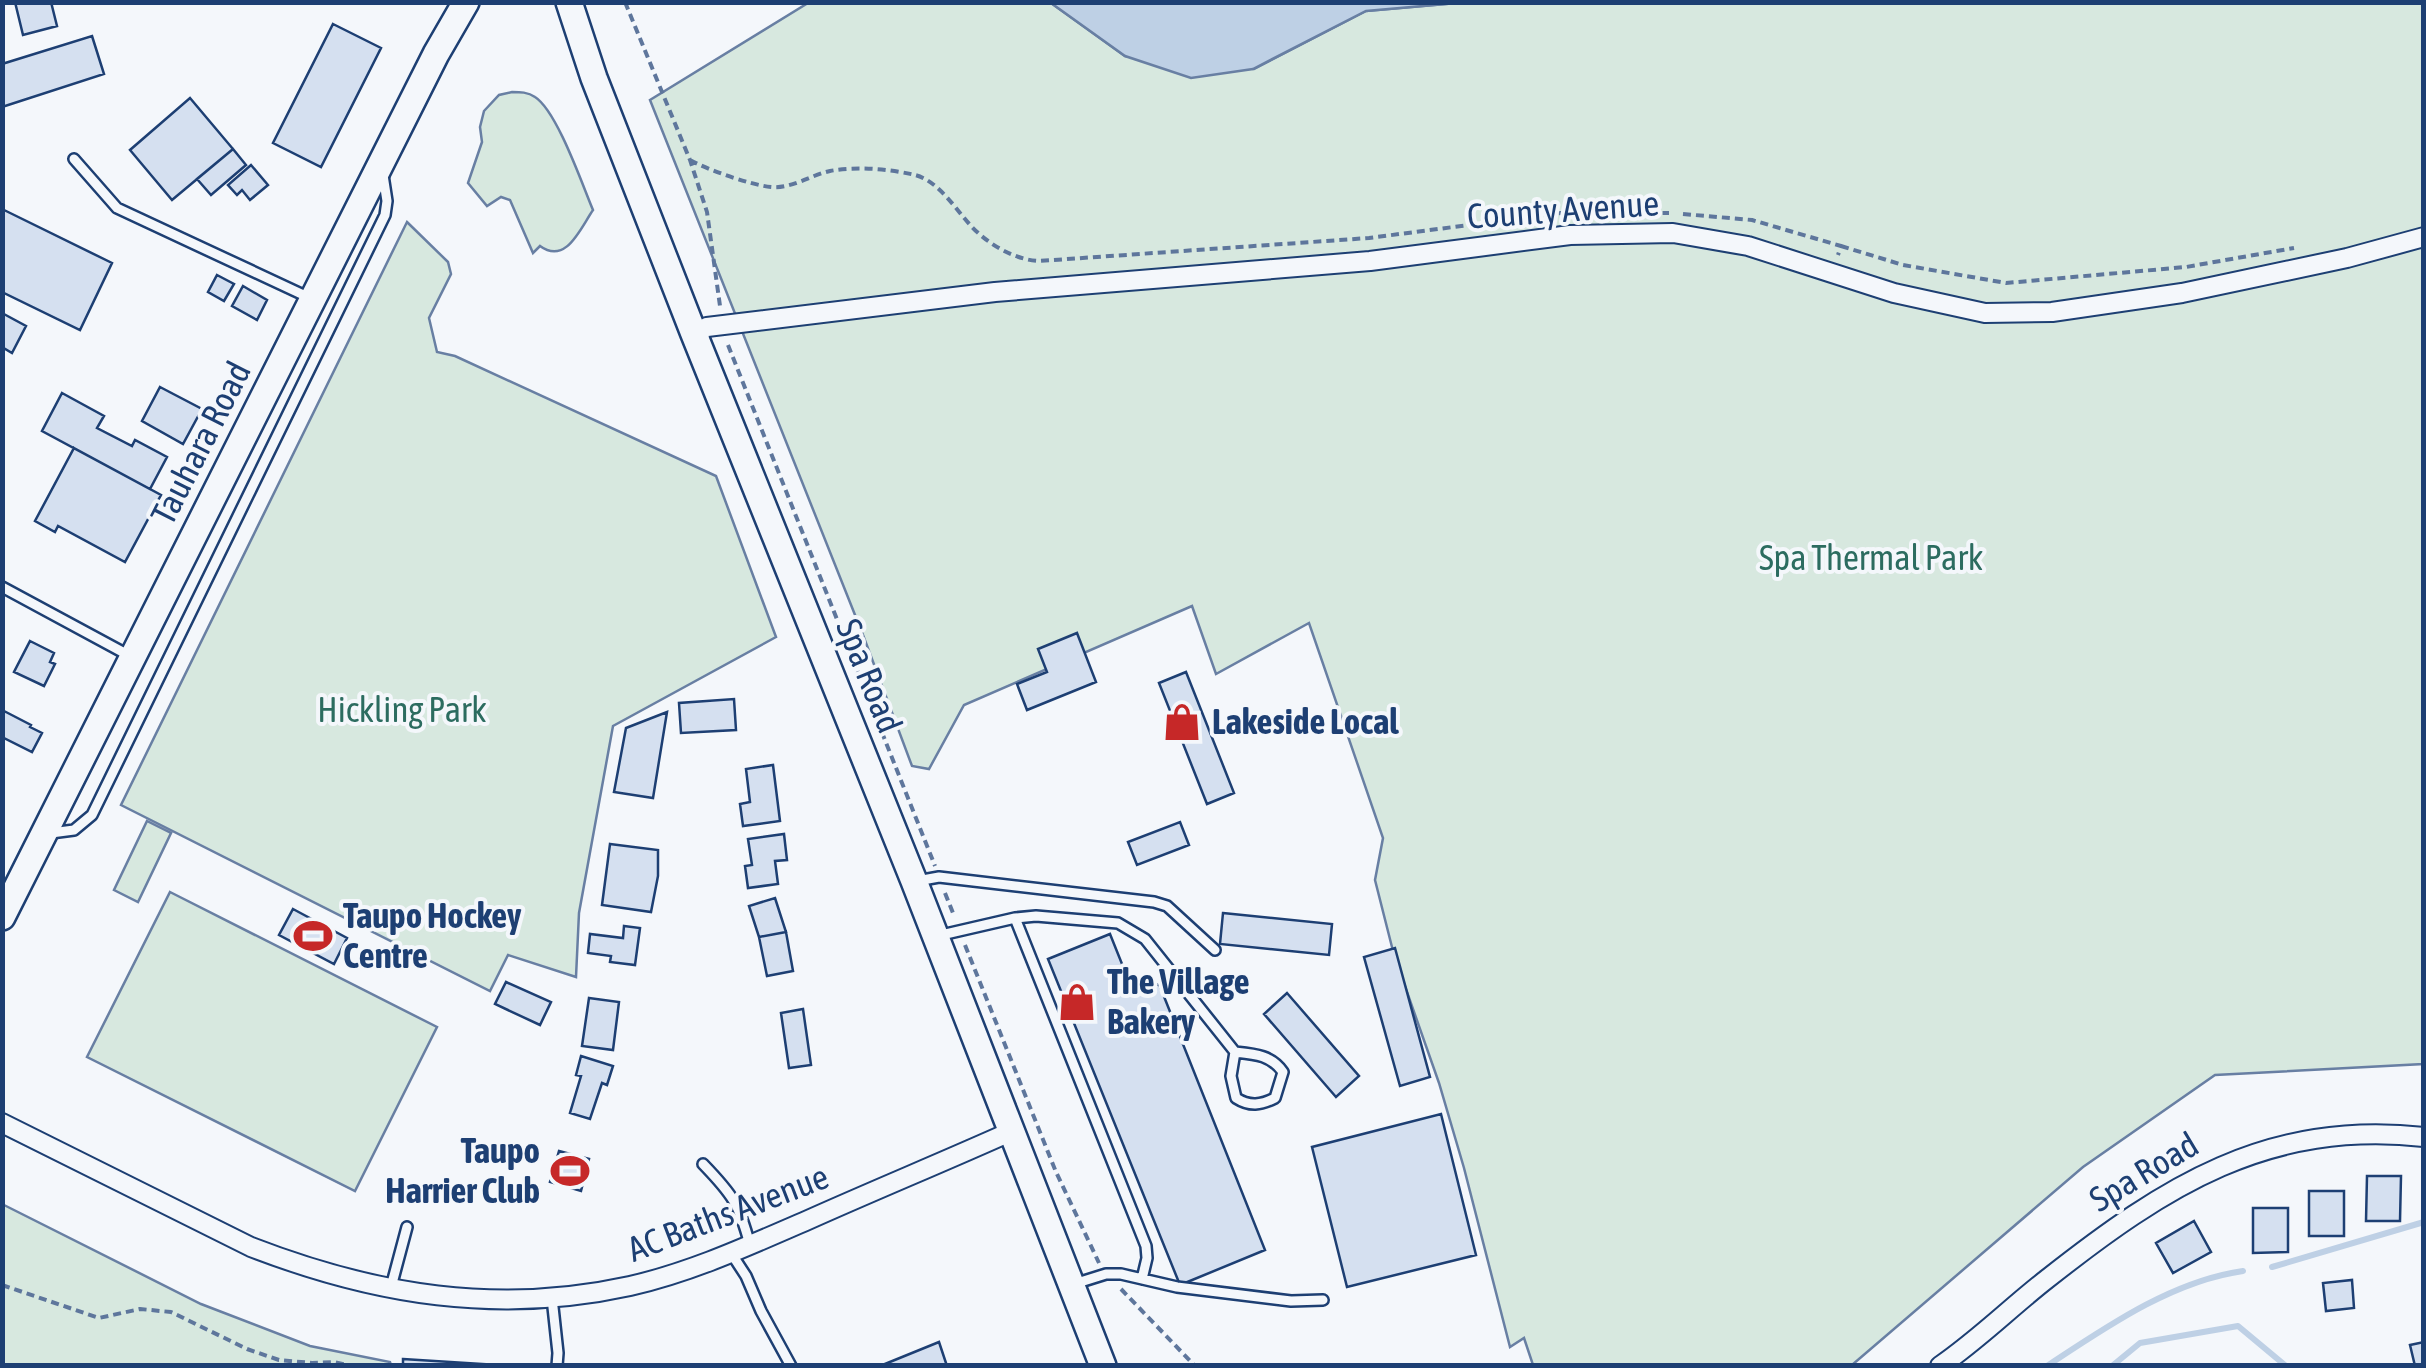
<svg xmlns="http://www.w3.org/2000/svg" width="2426" height="1368" font-family="'Asap Condensed',sans-serif">
<style>
.green{fill:#d7e8df;stroke:#687fa3;stroke-width:2.5}
.water{fill:#bed0e5;stroke:#687fa3;stroke-width:2.5}
.lines{fill:none;stroke-linecap:round;stroke-linejoin:round}
.stream{stroke:#bed0e5;stroke-width:6}
.building{fill:#d5e0f0;stroke:#1d3f73;stroke-width:2.5}
.lane-casing{stroke:#1d3f73;stroke-width:14}
.street-casing{stroke:#1d3f73;stroke-width:22}
.secondary-casing{stroke:#1d3f73;stroke-width:30}
.path{stroke:#5e769c;stroke-width:4;stroke-dasharray:8 5;stroke-linecap:butt}
.lane{stroke:#f4f7fb;stroke-width:9}
.street{stroke:#f4f7fb;stroke-width:18}
.secondary{stroke:#f4f7fb;stroke-width:25}
.labels{text-anchor:middle;stroke-width:8;stroke-linejoin:round;paint-order:stroke}
.street-label{font-size:35px;fill:#1d3f73;stroke:#f4f7fb}
.park-label{font-size:35px;fill:#2c6c60;stroke:#f4f7fb}
.poi-label{font-size:35px;font-weight:bold;fill:#1d3f73;stroke:#f4f7fb;text-anchor:start}
</style>
<rect width="100%" height="100%" fill="#f4f7fb"/>
<path class="green" d="M 808,3 L 1051,3 L 1125,56 L 1254,69 L 1366,11 L 1457,3 L 2423,3 L 2423,1064 L 2215,1075 L 2083,1167 L 1852,1365 L 1533,1365 L 1524,1338 L 1510,1347 L 1464,1168 L 1439,1083 L 1394,955 L 1375,880 L 1383,838 L 1309,623 L 1216,674 L 1192,606 L 964,705 L 929,769 L 912,766 L 863,635 L 650,100 Z
M 512,92 C 520,92 528,92 535,97 C 557,111 582,184 593,210 C 580,229 566,265 540,246 L 533,253 L 510,200 L 501,197 L 487,206 L 468,183 L 482,142 L 480,127 L 484,111 L 499,95 Z
M 407,222 L 448,262 L 451,274 L 429,318 L 437,352 L 455,356 L 716,476 L 776,637 L 613,726 L 579,913 L 576,977 L 508,955 L 490,991 L 121,805 Z
M 147,821 L 171,833 L 138,902 L 114,890 Z
M 170,892 L 437,1027 L 355,1191 L 87,1057 Z
M 2,1204 L 201,1304 L 310,1346 L 390,1362 L 391,1365 L 3,1365 Z"/>
<path class="water" d="M 1051,3 L 1457,3 L 1366,11 L 1253,69 L 1191,78 L 1125,56 Z"/>
<g class="lines">
<path class="stream" d="M 2272,1267 L 2424,1222
M 2047,1366 C 2106,1327 2172,1281 2243,1271
M 2112,1366 L 2140,1343 L 2238,1326 L 2286,1366"/>
</g>
<path class="building" d="M 15,2 L 51,2 L 57,26 L 23,35 Z
M 333,24 L 381,48 L 321,167 L 273,143 Z
M 92,36 L 104,74 L 2,107 L 2,64 Z
M 190,98 L 233,149 L 172,200 L 130,150 Z
M 233,149 L 246,165 L 211,195 L 197,179 Z
M 251,165 L 268,185 L 250,200 L 242,190 L 237,195 L 228,185 Z
M 2,209 L 112,263 L 80,330 L 2,292 Z
M 217,275 L 234,284 L 224,301 L 208,292 Z
M 243,286 L 267,300 L 257,320 L 232,306 Z
M 2,313 L 26,326 L 12,353 L 2,347 Z
M 160,387 L 202,409 L 183,444 L 142,421 Z
M 62,393 L 104,416 L 97,428 L 132,446 L 135,440 L 167,457 L 150,489 L 42,431 Z
M 74,448 L 161,495 L 125,562 L 58,526 L 55,532 L 35,521 Z
M 1077,633 L 1096,682 L 1027,710 L 1017,684 L 1047,672 L 1038,649 Z
M 30,641 L 54,653 L 50,662 L 55,664 L 44,686 L 14,672 Z
M 1186,672 L 1234,793 L 1207,804 L 1159,683 Z
M 734,699 L 736,730 L 681,733 L 679,703 Z
M 4,711 L 31,725 L 30,727 L 42,733 L 32,752 L 2,737 Z
M 667,712 L 653,798 L 614,792 L 626,728 Z
M 773,765 L 780,821 L 743,826 L 740,804 L 750,802 L 746,769 Z
M 1180,822 L 1189,845 L 1137,865 L 1128,842 Z
M 784,834 L 787,860 L 775,861 L 778,884 L 748,888 L 745,866 L 752,865 L 748,839 Z
M 610,844 L 658,850 L 658,876 L 651,912 L 602,905 Z
M 775,898 L 786,932 L 759,937 L 749,906 Z
M 293,909 L 347,938 L 334,964 L 279,935 Z
M 1223,913 L 1332,924 L 1329,955 L 1220,944 Z
M 624,926 L 640,928 L 635,965 L 610,962 L 611,956 L 588,953 L 590,934 L 623,938 Z
M 786,932 L 793,971 L 767,976 L 759,937 Z
M 1110,934 L 1134,994 L 1159,984 L 1265,1250 L 1180,1285 L 1048,959 Z
M 1395,948 L 1430,1077 L 1400,1086 L 1364,957 Z
M 506,982 L 551,1002 L 540,1025 L 495,1004 Z
M 1287,993 L 1359,1076 L 1336,1097 L 1264,1014 Z
M 589,998 L 619,1002 L 613,1050 L 582,1046 Z
M 803,1009 L 811,1065 L 789,1068 L 781,1013 Z
M 581,1056 L 613,1066 L 607,1085 L 602,1083 L 590,1119 L 570,1113 L 581,1076 L 576,1075 Z
M 1441,1114 L 1476,1255 L 1347,1287 L 1312,1147 Z
M 559,1151 L 589,1159 L 581,1191 L 550,1182 Z
M 2367,1176 L 2401,1176 L 2400,1221 L 2366,1221 Z
M 2309,1191 L 2344,1191 L 2344,1236 L 2309,1236 Z
M 2253,1208 L 2288,1208 L 2288,1252 L 2253,1253 Z
M 2194,1221 L 2211,1252 L 2173,1273 L 2156,1243 Z
M 2352,1280 L 2354,1308 L 2326,1311 L 2323,1283 Z
M 939,1342 L 947,1366 L 880,1366 Z
M 2424,1342 L 2424,1366 L 2415,1366 L 2410,1345 Z
M 403,1359 L 516,1366 L 403,1366 Z"/>
<g class="lines">
<g class="lane-casing">
<path id="lane" d="M 74,159 L 117,208 L 310,298
M 2,587 L 130,656
M 51,833 L 74,830 L 92,815 L 385,215 L 387,201 L 383,175
M 917,881 L 939,877 L 1154,902 L 1167,906 L 1215,950
M 1015,918 L 1146,1246 L 1147,1258 L 1142,1279
M 937,936 L 1015,918 L 1036,916 L 1118,923 L 1145,939 L 1235,1052 C 1255,1054 1271,1055 1283,1072 L 1275,1098 C 1261,1105 1250,1107 1236,1098 L 1231,1076 L 1235,1052
M 703,1164 C 733,1195 739,1204 750,1245
M 731,1253 L 746,1276 L 761,1311 L 791,1366
M 1074,1284 L 1106,1274 L 1121,1274 L 1177,1287 L 1291,1301 L 1323,1300
M 391,1287 L 407,1227
M 552,1298 L 558,1353 L 557,1366"/>
</g>
<g class="street-casing">
<path id="street" d="M 694,334 L 707,327 L 995,292 L 1370,261 L 1570,235 L 1673,233 L 1748,246 L 1894,293 L 1985,313 L 2052,312 L 2182,293 L 2347,258 L 2424,237
M 2,1123 L 251,1247 C 375,1295 498,1315 630,1286 C 692,1272 750,1245 808,1220 C 875,1190 943,1162 1010,1132
M 1940,1366 C 1978,1340 2011,1307 2047,1279 C 2165,1186 2267,1120 2424,1137"/>
</g>
<g class="secondary-casing">
<path id="secondary" d="M 569,2 L 594,78 L 694,334 L 914,881 L 1103,1366
M 2,917 L 436,54 L 466,2"/>
</g>
<path class="path" d="M 625,2 L 690,160 L 707,212 L 720,306
M 690,160 C 708,170 751,185 771,187 C 791,189 811,175 830,171 C 856,166 890,169 915,175 C 939,181 956,210 972,227 C 988,244 1015,260 1039,261 L 1369,238 L 1561,213 L 1669,213
M 1683,214 L 1752,220 L 1841,246 L 1838,255
M 1841,246 L 1903,265 L 2006,283 L 2186,267 L 2294,248
M 728,345 L 935,866
M 945,893 L 953,913
M 965,945 L 1056,1172 L 1099,1263
M 2,1285 L 99,1318 L 140,1309 L 171,1312 L 247,1349 L 279,1360 L 312,1363 L 334,1362 L 352,1366
M 1121,1289 L 1195,1366"/>
<use href="#lane" class="lane"/>
<use href="#street" class="street"/>
<use href="#secondary" class="secondary"/>
</g>
<defs>
<g id="shop-bare" transform="scale(3)"><path d="M-5-2.5h2.3a2.7 3.5 0 0 1 5.4 0H5L5.5 6h-11ZM-1.5-2.5h3a1.5 2.3 0 0 0-3 0Z" fill="#c62828" stroke="#f4f7fb" stroke-width="2.5" paint-order="stroke"/></g>
<g id="stadium-bare" transform="scale(3)"><path d="M0-5a6.5 5 0 1 0 0 10a6.5 5 0 1 0 0-10ZM-3.5-1.8h7v3.6h-7Z" fill="#c62828" stroke="#f4f7fb" stroke-width="2.5" paint-order="stroke"/></g>
</defs>
<g fill-rule="evenodd">
<use href="#shop-bare" x="1182" y="722"/>
<use href="#stadium-bare" x="313" y="936"/>
<use href="#shop-bare" x="1077" y="1002"/>
<use href="#stadium-bare" x="570" y="1171"/>
</g>
<g class="labels">
<g class="street-label">
<text transform="translate(1563 210) rotate(-4)" y="12">County Avenue</text>
<text transform="translate(201 443) rotate(-63)" y="12">Tauhara Road</text>
<text transform="translate(869 676) rotate(68)" y="12">Spa Road</text>
<text transform="translate(2144 1172) rotate(-31)" y="12">Spa Road</text>
<text transform="translate(728 1213) rotate(-21)" y="12">AC Baths Avenue</text>
</g>
<g class="park-label">
<text x="1871" y="570">Spa Thermal Park</text>
<text x="402" y="722">Hickling Park</text>
</g>
<g class="poi-label">
<text x="1212" y="734">Lakeside Local</text>
<text x="343" y="928">Taupo Hockey<tspan x="343" dy="40">Centre</tspan></text>
<text x="1107" y="994">The Village<tspan x="1107" dy="40">Bakery</tspan></text>
<text x="540" y="1163" text-anchor="end">Taupo<tspan x="540" dy="40">Harrier Club</tspan></text>
</g>
</g>
<rect width="2426" height="1368" fill="none" stroke="#1d3f73" stroke-width="10"/>
</svg>
